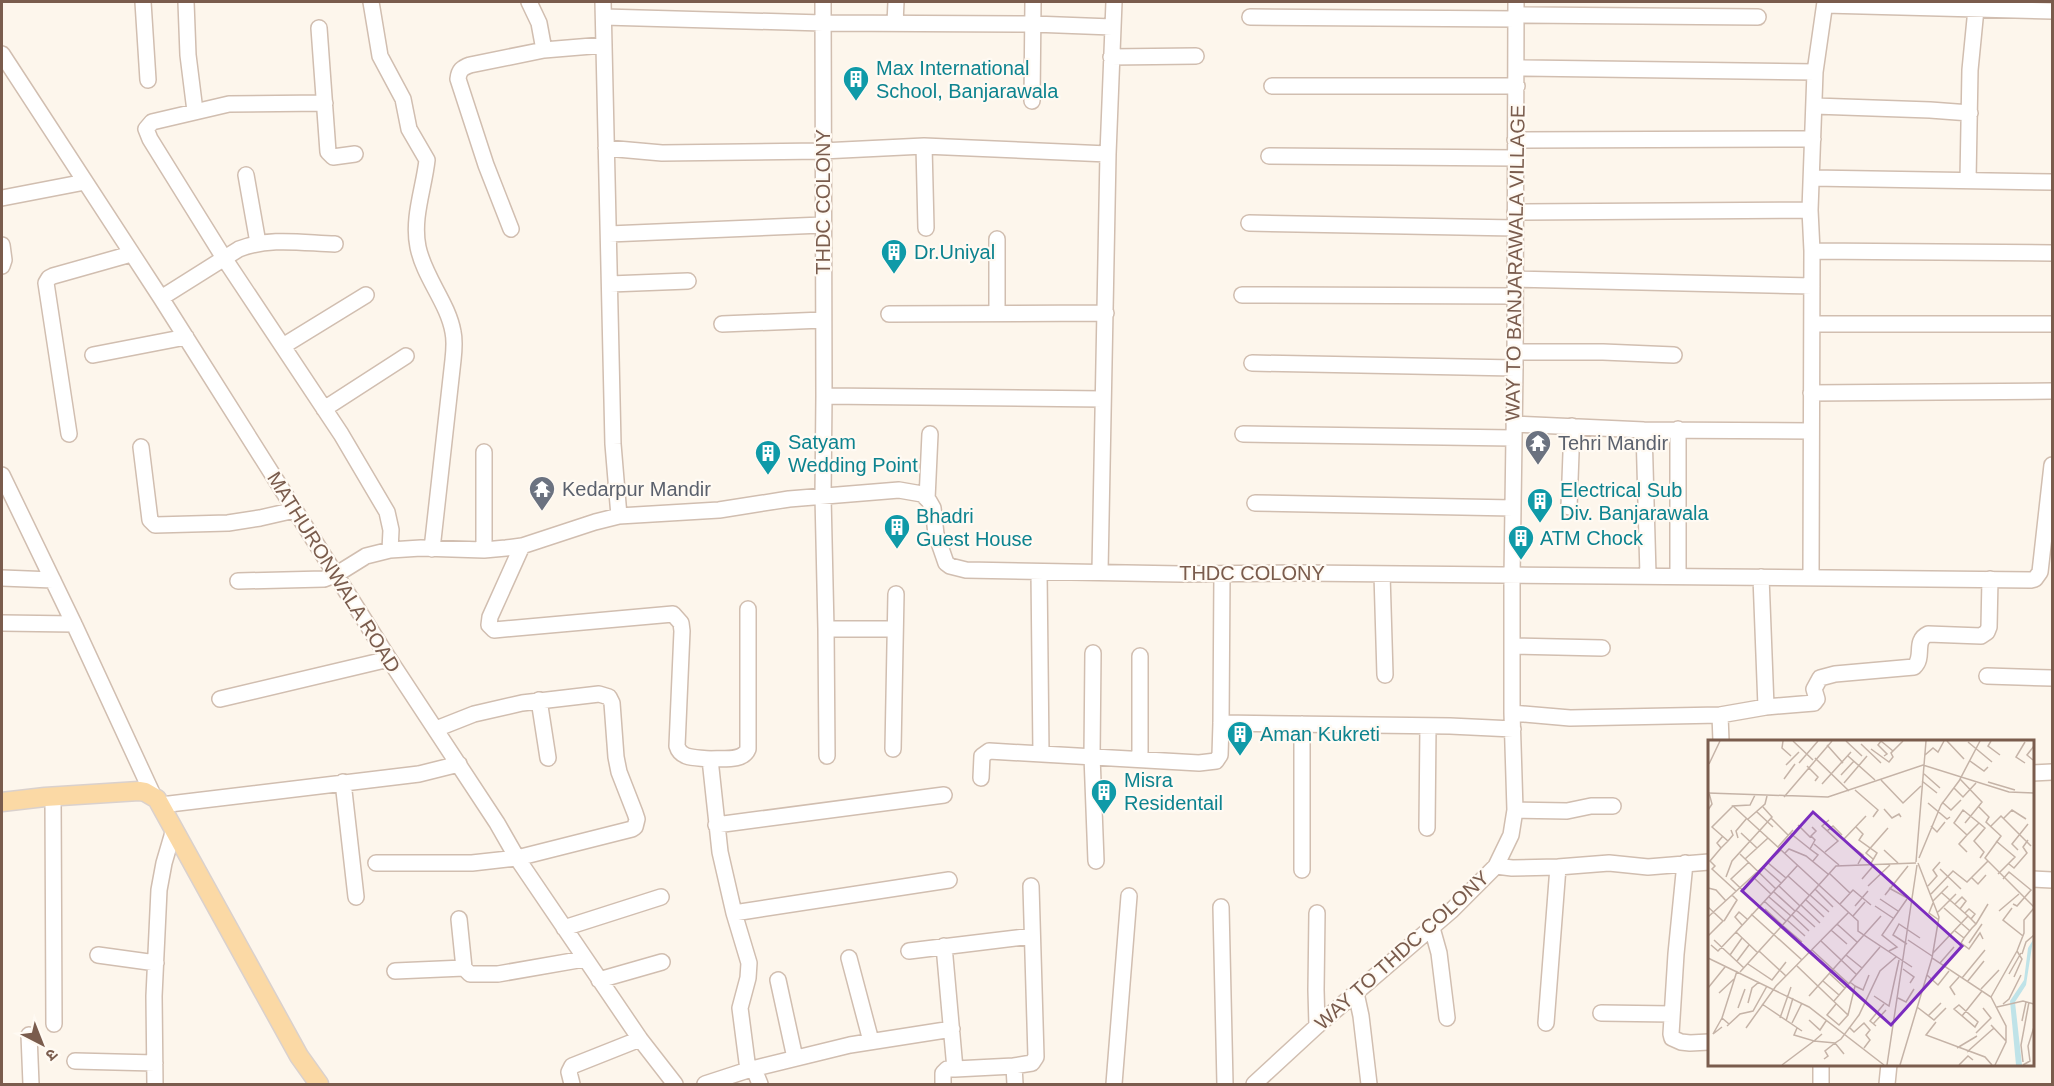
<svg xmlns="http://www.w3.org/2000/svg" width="2054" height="1086" font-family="Arial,'Noto Sans Devanagari',sans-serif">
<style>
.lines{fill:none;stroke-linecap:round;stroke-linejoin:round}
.minor-casing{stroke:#d1beb0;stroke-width:18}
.major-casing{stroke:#dad1cd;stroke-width:21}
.minor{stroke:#fff;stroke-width:15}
.major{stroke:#fbd9a5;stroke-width:18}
.labels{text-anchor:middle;stroke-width:4.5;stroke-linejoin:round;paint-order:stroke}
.culture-label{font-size:20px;fill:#0d838f;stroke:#fffaf3;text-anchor:start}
.street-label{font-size:20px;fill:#7a5c4d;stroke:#fffaf3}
.worship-label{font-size:20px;fill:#5b616d;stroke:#fffaf3;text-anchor:start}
.inset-road{fill:none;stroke:#c5b3a7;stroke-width:1.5}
.view{fill:#7b2cbf;fill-opacity:0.15;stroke:#7b2cbf;stroke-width:3}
.inset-edge{fill:none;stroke:#7a5c4d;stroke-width:3}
</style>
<rect width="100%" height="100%" fill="#fdf6ec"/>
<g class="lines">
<g class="minor-casing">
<path id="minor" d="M 143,2 L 148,80
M 186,2 L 188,55 L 195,111
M 371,2 L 380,56 L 403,99 L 409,129 L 427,160 C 424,188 412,218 418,247 C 424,277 448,303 453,332 C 455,341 454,351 453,360 L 432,549
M 529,2 L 539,23 L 544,50 L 604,45
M 603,2 L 613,444 L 619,516
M 823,2 L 824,396 L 823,496 L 826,629 L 827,756
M 1825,5 L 2052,11
M 1517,15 L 1758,17
M 604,17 L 823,23 L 1033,24 L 1112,27
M 1250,17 L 1517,19
M 895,23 L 896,2
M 319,28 L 328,152 L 333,157 L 355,154
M 2,54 L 161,298 L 389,659 L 497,823 L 517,858 L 640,1039 L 675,1084
M 1111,57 L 1196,56
M 1517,68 L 1815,72
M 1272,86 L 1517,86
M 1032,101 L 1033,2
M 325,103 L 229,104 L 152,122 L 146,129 L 150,139 L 224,258 L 341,434 L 387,512 L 391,530 L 390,550
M 1815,106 L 1930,110 L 1970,113
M 1515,140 L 1813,139
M 924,146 L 926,228
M 606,148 L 662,153 L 822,151 L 924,146 L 1108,154
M 1269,156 L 1515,158
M 246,175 L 258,243
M 1812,178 L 2052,182
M 1968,180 L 1970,70 L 1976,9
M 2,198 L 85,182
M 1515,212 L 1810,210
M 1249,223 L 1515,228
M 511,229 L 486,165 L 458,79 C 459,70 462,68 470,65 L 544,50
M 609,234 L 822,225
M 2,245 L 4,260 L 2,266
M 1812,251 L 2052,253
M 1515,279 L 1812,286
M 610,284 L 688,281
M 1242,295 L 1515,296
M 161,298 L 239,249 C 269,237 303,243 335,244
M 997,313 L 997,239
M 889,314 L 1106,313
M 722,324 L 823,320
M 1812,324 L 2052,324
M 283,346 L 366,295
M 1515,352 L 1603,352 L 1674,355
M 93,355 L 186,337
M 1252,363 L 1515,368
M 1811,393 L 2052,391
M 824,396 L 1103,399
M 324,409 L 406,356
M 1514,424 L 1644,430 L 1811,431
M 1644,430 L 1648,575
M 69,434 L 46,283 L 49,278 L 53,276 L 131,254
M 1243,434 L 1513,438
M 141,447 L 150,520 L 155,525 L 228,523 L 260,518 L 295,510
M 484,452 L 484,550
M 2,475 L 74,624 L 153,795
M 927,499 L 930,434
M 1255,503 L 1513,508
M 1569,507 L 1572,426
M 522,546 L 490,617 L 489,625 L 494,630 L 673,614 L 681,623 L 682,631 L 677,746 C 681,760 697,757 710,759 L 720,852 L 734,913 L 749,963 L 748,978 L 740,1008 L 748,1070
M 1100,571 L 1108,154 L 1114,2
M 1039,572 L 1041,754
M 1382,574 L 1385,675
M 1678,576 L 1678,429
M 1761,577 L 1766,707
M 1811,577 L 1812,251 L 1810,210 L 1815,72 L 1825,2
M 2,578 L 53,580
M 238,581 L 324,579 L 337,574 L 366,556 L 390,550 L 421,548 L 484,550 L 506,548 L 522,546 L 595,522 L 619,516 L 719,510 L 789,499 L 899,490 L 922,494 L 929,501 L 933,508 L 936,534 L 946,563 L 950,566 L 966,570 L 1181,574 L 1302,573 L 2031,580 L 2035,579 L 2040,572 L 2052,465
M 2,623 L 74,624
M 826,629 L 895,629
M 1513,646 L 1602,648
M 1093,653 L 1092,756 L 1096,861
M 1987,676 L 2052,678
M 220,699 L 389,659
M 539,700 L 548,758
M 1512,713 L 1570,718 L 1720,715 L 1766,707 L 1814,703 L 1817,699 L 1814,689 L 1820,678 L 1835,674 L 1914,667 C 1925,657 1913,641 1928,634 L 1981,636 L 1987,632 L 1989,627 L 1990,579
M 1720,715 L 1721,741
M 1221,723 L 1450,726 L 1513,729
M 893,749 L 896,594
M 710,759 C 722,758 743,762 748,749 L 748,609
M 1140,759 L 1140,656
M 2032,773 L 2052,772
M 981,778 L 982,756 L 989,751 L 1199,763 L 1216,761 L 1220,755 L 1221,723 L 1222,574
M 343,782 L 356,897
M 53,796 L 54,1024
M 161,805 L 419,774 L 459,764
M 1515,810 L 1567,811 L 1591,806 L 1613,806
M 716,825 L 944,795
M 1427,828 L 1428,726
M 376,863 L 472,863 L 517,858 L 632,829 L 635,827 L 637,819 L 635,813 L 619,772 L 616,757 L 612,703 L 609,697 L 599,694 L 522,703 L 474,714 L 436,729
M 1685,863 L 1676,954 L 1671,1034 L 1672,1038 L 1681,1042 L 1690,1043 L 1709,1042
M 1496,866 L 1512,868 L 1558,867 L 1609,863 L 1648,867 L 1709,862
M 1302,870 L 1302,724
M 2032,879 L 2052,880
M 1221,907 L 1225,1084
M 734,913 L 949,880
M 1317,913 L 1316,990 L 1317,1026
M 459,919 L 464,968 L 470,974 L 498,974 L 584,959
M 564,928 L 661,897
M 1432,928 L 1439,953 L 1447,1018
M 909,951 L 1032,936
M 98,955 L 156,963
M 849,958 L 871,1041
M 395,971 L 464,968
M 599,980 L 662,962
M 778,980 L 795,1058
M 1356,993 L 1361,1016 L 1369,1084
M 1601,1013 L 1672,1014
M 1546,1023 L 1558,867
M 29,1035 L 31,1084
M 75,1061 L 155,1063
M 1821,1064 L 1821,1084
M 1014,1066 L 1032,1063 L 1036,1057 L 1031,886
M 754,1069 L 760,1084
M 955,1069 L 1014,1066 L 1015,1084
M 155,1084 L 154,996 L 159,890 L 164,863 L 174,829
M 572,1084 L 569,1072 L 572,1066 L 640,1039
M 705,1084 L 748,1070 L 850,1045 L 952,1029
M 943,1084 L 943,1073 L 947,1069 L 955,1069 L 944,946
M 1114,1084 L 1129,896
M 1254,1084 L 1317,1026 L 1452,910 L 1496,866 L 1511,835 L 1515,810 L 1512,713 L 1512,576 L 1515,368 L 1516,2
M 1887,1084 L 1889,1064"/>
</g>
<g class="major-casing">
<path id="major" d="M 2,802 L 45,797 L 139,791 L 145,792 L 157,799 L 299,1056 L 319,1084"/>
</g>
<use href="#minor" class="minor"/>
<use href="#major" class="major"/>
</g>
<defs>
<g id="building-pin" transform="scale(1.35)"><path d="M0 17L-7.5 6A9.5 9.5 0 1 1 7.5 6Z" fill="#0f9aa8" stroke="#fffaf3"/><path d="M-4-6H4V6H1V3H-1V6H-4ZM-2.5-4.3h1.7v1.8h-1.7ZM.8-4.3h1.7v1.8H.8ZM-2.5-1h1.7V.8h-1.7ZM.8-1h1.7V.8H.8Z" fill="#fff"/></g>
<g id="temple-pin" transform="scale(1.35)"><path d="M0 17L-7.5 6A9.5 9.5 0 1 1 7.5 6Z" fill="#6b7280" stroke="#fffaf3"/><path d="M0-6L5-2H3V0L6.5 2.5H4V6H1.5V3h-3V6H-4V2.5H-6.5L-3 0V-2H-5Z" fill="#fff"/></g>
</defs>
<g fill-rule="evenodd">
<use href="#building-pin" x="856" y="79"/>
<use href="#building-pin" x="894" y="252"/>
<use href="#temple-pin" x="1538" y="443"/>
<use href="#building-pin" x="768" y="453"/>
<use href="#temple-pin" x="542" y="489"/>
<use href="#building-pin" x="1540" y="501"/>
<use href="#building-pin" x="897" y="527"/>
<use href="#building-pin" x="1521" y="538"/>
<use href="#building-pin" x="1240" y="734"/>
<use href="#building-pin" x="1104" y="792"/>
</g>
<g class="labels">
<g class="culture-label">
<text x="876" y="75">Max International<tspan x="876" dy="23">School, Banjarawala</tspan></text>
<text x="914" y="259">Dr.Uniyal</text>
<text x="788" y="449">Satyam<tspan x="788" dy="23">Wedding Point</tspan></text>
<text x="1560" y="497">Electrical Sub<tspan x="1560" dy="23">Div. Banjarawala</tspan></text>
<text x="916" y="523">Bhadri<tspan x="916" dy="23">Guest House</tspan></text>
<text x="1540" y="545">ATM Chock</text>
<text x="1260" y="741">Aman Kukreti</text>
<text x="1124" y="787">Misra<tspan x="1124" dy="23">Residentail</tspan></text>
</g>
<g class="street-label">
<text transform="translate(823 202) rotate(-90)" y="7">THDC COLONY</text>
<text transform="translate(1515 263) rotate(-89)" y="7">WAY TO BANJARAWALA VILLAGE</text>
<text transform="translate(334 572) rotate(58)" y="7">MATHURONWALA ROAD</text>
<text x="1252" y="580">THDC COLONY</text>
<text transform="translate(1402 950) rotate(-42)" y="7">WAY TO THDC COLONY</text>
</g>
<g class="worship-label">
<text x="1558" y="450">Tehri Mandir</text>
<text x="562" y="496">Kedarpur Mandir</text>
</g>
</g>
<g transform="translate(1708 740)">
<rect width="326" height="326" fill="#fdf6ec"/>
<path d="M 325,200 L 318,245 L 307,262 L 314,325 L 308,325 L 302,261 L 316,240 L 320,208 Z" fill="#bfe3e8"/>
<path class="inset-road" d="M 75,1 L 74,8 L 83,16M 85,1 L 105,20M 138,1 L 154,16M 239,1 L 256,19M 283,1 L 280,6 L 292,15M 260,2 L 284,22M 317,2 L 308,17 L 317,23M 153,4 L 173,23M 119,5 L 135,23M 163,9 L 181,22 L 185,17 L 183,13 L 195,1M 217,15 L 225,8 L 230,12 L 236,1M 140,16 L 167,40M 176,16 L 179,14 L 170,5 L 173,1 L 185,11M 107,18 L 141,51M 325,20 L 319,15 L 326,6M 262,21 L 276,31 L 280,27M 91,23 L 110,1M 1,24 L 12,1M 78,25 L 91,12M 99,26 L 110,37 L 107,41M 215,33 L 232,48M 133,35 L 146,21M 76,39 L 87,24M 252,39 L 274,62 L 257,83M 173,40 L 195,63 L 213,46M 214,41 L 229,53M 280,42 L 307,50M 136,43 L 159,16M 114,44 L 143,12M 246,48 L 255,57 L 268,43M 147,50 L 170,70 L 165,77M 0,53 L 120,57 L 215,25 L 301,52 L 326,53M 47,55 L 42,65 L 25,66 L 73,110M 76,57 L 124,1M 234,62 L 243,70 L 253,60M 220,63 L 239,79 L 242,77M 271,67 L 281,77 L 278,82 L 293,96 L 277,118 L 326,167M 176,69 L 184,78 L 191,74 L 193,77M 0,70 L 4,64 L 1,53M 49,72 L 65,87M 63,78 L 80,95M 296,78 L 304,70 L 318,79M 40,79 L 57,64 L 59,56M 271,83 L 255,70 L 246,83 L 259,95 L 271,83 L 277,88 L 266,101 L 276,112 L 272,118M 90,85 L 102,97 L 108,91 L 104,87M 223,86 L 229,92 L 237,82M 283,86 L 293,76 L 323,106M 148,87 L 155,94 L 151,100 L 169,113 L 162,125M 23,90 L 25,95 L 20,101 L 4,87 L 25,66M 119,91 L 125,86 L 134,95M 33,93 L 49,108M 82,93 L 102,109M 15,96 L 9,103 L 13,108 L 20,101M 103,96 L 107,100 L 102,109 L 110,115 L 105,121M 30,98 L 28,91 L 39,78M 136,99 L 158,76M 288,101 L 307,117 L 290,134M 106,104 L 131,125M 70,107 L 85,90M 13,108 L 2,121 L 7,126 L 4,129 L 28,151M 146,108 L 155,115 L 150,124M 176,110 L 190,123M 310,110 L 304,104 L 320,84M 117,112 L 130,101 L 114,86 L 121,80M 259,112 L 251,104 L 259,95M 77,113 L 81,109 L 98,116 L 120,134M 32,114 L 68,149M 211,118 L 233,65 L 251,41 L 272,1M 37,119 L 60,98M 165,119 L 158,113 L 180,88M 41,122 L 23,139 L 51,166M 59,122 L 78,138M 208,122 L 218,1M 210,123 L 231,177 L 224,218 L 283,257 L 298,286 L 298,302 L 287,325M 301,124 L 306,128 L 319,113 L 315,107 L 320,100M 55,127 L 73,143M 232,129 L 253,149M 121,133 L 142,153M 44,136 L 63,154M 80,136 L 101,155M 18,137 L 24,121 L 64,77 L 55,67M 264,138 L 270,144 L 278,135M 154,139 L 166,125M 295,139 L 301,132 L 323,150 L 309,166 L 305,164M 71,146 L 92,166M 160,146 L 182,125M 220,146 L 229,136 L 225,130 L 232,122M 0,148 L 8,150 L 18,161M 181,148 L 205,161M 107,149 L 125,167M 66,152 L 87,171M 223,154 L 245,131 L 259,142 L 280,121M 102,155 L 121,172M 177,155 L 200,126M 61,157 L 83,176M 97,159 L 116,177M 172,159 L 190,171M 56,161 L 78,181M 225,161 L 240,146M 225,163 L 221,173 L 231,180M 132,164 L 145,150 L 163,165M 247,164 L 254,157 L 258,161 L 252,169M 93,165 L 112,183M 147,166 L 160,151M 167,166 L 185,178M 0,167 L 15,181 L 0,196M 236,168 L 262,191M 304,168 L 295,180 L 315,196M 57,169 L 74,185M 88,170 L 107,187M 291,171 L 311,154M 230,172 L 248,154M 257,173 L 261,169 L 267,174 L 263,179M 43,174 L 94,220M 84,175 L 101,191M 145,176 L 157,162M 0,177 L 73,110 L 150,181 L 150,191 L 204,227M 79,180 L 97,196M 16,181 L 29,160 L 24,155M 129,184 L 149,202M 268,184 L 280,164M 34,185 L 27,177 L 31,172 L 39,179M 74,185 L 94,202M 123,190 L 139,204M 247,191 L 256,198 L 264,188 L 268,184 L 260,176M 256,198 L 253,203 L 261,209 L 272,193 L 275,199M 6,200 L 36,228M 200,200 L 224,216M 113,201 L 149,235M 261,203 L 274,184M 199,204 L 185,195 L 191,184 L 212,198M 3,205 L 10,211 L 28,192M 104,210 L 141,244M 51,211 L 78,236M 181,211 L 189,207 L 174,195 L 199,159M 50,213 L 28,192 L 90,125M 225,213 L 260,176 L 234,153M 314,214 L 318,202 L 326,195M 22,215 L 34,198M 138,215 L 154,228M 0,218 L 101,267 L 176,325M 29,221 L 41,205M 232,223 L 246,207M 40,224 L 64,240 L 78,222M 89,226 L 140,275 L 131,285 L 119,275 L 128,264M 195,229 L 206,237 L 202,243M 32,232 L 128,126 L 208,123M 122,234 L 137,248M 301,234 L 313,213M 219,235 L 230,245 L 241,231M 306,237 L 314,219 L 309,211M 254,238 L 277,210M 115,241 L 131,255M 259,242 L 276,221M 147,246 L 155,250 L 161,235M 0,248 L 17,227M 273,249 L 291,230M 11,253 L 26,239M 247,255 L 242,247 L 251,237M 101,256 L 173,176M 166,256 L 181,266 L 191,220M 283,257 L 309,211 L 316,193 L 316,180 L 326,168M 190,258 L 198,262 L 206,249M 126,261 L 172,207M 40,263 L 44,248 L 51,242M 54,264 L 94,291M 295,264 L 301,259 L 313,235M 251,265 L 270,282 L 267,287 L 246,269 ZM 209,267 L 226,280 L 238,268M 289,267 L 315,261 L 326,264M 30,268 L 37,249M 140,275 L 147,246 L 142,242M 220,276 L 233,263M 254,276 L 274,251M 72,278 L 83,247M 101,280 L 112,290 L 118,281M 78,281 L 85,258M 314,281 L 318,262M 228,282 L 218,295 L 277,317 L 284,325M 84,283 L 94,263M 21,284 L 14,278 L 29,231M 165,284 L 178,270M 283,285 L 298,301M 19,286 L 32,274 L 45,271 L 59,246M 168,286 L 162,281 L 176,264M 14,287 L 5,294 L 14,278M 141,287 L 146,292 L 156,283 L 162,290 L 158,295 L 162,300 L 156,308M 38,288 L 68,246 L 141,172M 89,288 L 86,295 L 106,301 L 114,294M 268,293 L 283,278 L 275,268M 249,308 L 269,296M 259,312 L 286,288M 116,319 L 120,316 L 117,311 L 127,303 L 136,314M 315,322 L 313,305 L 321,262M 74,325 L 106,301 L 127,303 L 133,299 L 151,275 L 172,231 L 188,217M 179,325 L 209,125M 192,325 L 224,218M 251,325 L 260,316 L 265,320M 315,325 L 322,321 L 320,306 L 326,287"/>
<path class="view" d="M 105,72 L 254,206 L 183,285 L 34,151 Z"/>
<rect width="326" height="326" class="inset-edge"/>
</g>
<rect width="2054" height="1086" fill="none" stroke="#7a5c4d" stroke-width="6"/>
<g transform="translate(42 1044) rotate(138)" stroke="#fffaf3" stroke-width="4.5" paint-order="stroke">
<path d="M0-4.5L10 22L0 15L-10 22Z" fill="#7a5c4d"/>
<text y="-9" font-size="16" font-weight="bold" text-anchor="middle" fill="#7a5c4d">उ</text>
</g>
</svg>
